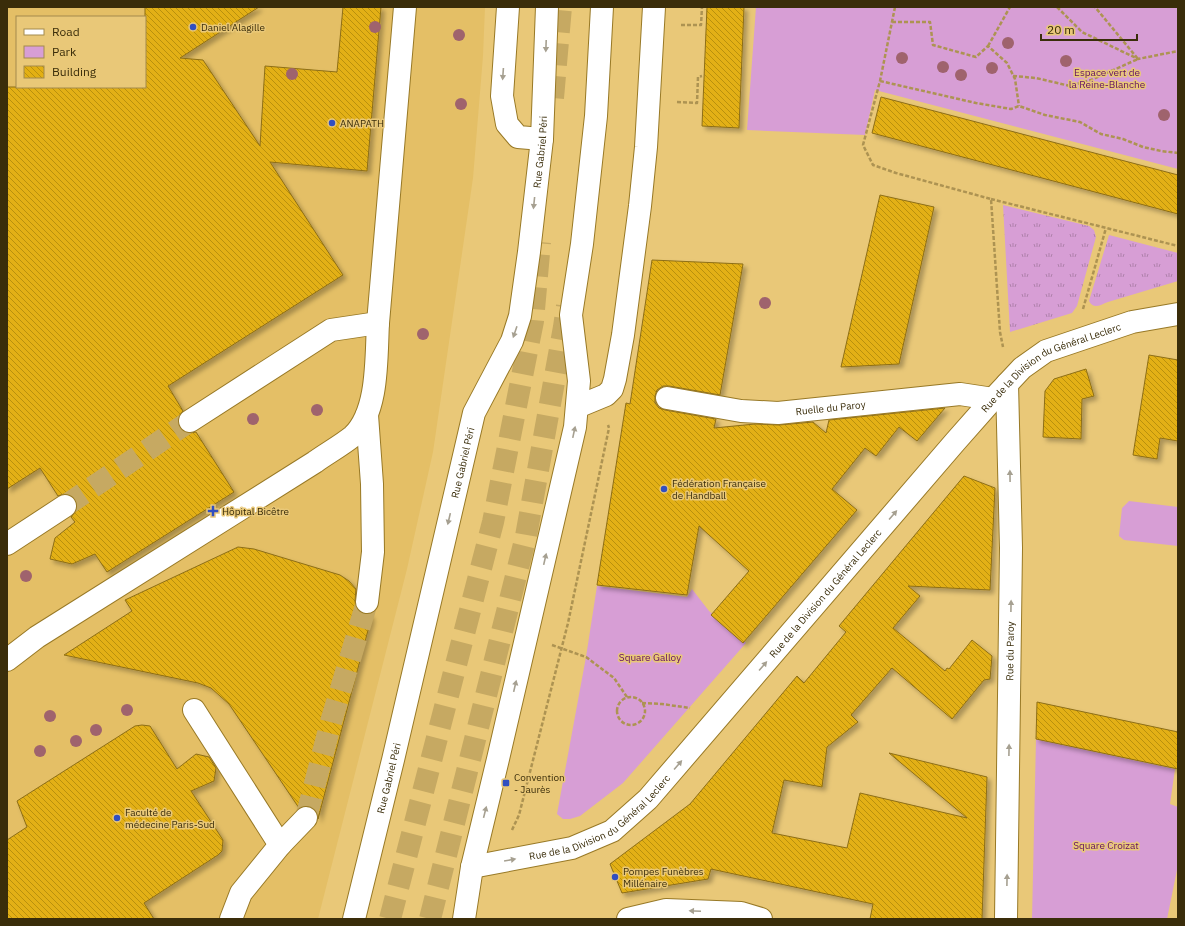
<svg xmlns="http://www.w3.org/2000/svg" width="1185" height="926" font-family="'IBM Plex Sans',sans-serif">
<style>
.built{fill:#e4bf66;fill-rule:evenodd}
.grass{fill:url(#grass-tufts)}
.park{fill:#d79ed5}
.building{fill:url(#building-back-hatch);stroke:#8d6e16;filter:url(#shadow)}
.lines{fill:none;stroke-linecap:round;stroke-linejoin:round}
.minor-tunnel{stroke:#c6a962;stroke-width:22;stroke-dasharray:22 11;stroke-linecap:butt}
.highway-tunnel{stroke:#c6a962;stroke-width:22;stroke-dasharray:22 11;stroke-linecap:butt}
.minor-casing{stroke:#987926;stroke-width:24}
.major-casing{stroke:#987926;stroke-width:24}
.path{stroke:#ad9352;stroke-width:2.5;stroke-dasharray:4 2;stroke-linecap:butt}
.minor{stroke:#fff;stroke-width:22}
.major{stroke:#fff;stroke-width:22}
.tree{fill:#9f636d}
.oneway{fill:#a6a091}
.poi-dot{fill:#314fc0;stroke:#e9c878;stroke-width:1.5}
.labels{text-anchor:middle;stroke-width:3;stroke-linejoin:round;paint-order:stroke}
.poi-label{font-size:10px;fill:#3a2d0a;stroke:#e9c878;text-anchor:start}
.park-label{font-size:10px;fill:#621064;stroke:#e9c878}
.street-label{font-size:10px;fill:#3a2d0a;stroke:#e9c878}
</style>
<defs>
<pattern id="grass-tufts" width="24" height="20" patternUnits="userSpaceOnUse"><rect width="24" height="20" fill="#d79ed5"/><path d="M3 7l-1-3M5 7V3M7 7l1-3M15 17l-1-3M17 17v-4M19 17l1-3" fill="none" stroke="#af81ab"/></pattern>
<pattern id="building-back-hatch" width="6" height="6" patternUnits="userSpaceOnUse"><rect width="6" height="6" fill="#e3b013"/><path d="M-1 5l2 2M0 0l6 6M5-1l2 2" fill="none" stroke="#b99010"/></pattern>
<filter id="shadow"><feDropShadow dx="3.5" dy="3.5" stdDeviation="2" flood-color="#0004"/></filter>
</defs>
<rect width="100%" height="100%" fill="#e9c878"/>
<path class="built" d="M 7,7 L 485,7 L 483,56 L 473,178 L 433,452 L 407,569 L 318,919 L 7,919 ZM 17,17 L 145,17 L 145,87 L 17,87 Z"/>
<path class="grass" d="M 1003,205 L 1089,226 L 1094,230 L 1096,237 L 1077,306 L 1072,313 L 1010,332 Z
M 1109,235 L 1178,253 L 1178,281 L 1108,302 C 1100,305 1094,310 1089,301 Z"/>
<path class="park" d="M 756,7 L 1178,7 L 1178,169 L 875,90 L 865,135 L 747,130 Z
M 1129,501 L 1178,507 L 1178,546 L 1124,540 L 1119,536 L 1122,508 Z
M 597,586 L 687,597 L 692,589 L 709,611 L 746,643 L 623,783 L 580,816 L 570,819 L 563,819 L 557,814 L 586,657 Z
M 1036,739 L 1175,769 L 1170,804 L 1178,807 L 1178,865 L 1167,919 L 1032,919 Z"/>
<path class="building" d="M 145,7 L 259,7 L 180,58 L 203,60 L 260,146 L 265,66 L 337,72 L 343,7 L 381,7 L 367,171 L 270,162 L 343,275 L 168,386 L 183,411 L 179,416 L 178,421 L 179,427 L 185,432 L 190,433 L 196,432 L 234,492 L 107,572 L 95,554 L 72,564 L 50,559 L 55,538 L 75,522 L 71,517 L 76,511 L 77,505 L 75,499 L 70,495 L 64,494 L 58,496 L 40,468 L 7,489 L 7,87 L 145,87 Z
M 707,7 L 744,7 L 739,128 L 702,126 Z
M 881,97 L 1178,175 L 1178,214 L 872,133 Z
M 880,195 L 934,207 L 899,364 L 841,367 Z
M 652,260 L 743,264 L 720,395 L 669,386 L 663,386 L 657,390 L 655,396 L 655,403 L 659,408 L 665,410 L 716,419 L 714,428 L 755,424 L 779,425 L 813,422 L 826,433 L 829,420 L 945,408 L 917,441 L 899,427 L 876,456 L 865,448 L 832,489 L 857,510 L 743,643 L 711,615 L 749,571 L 699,526 L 687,595 L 597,585 L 626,403 L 630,404 Z
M 1149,355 L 1178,360 L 1178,441 L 1160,438 L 1157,459 L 1133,455 Z
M 1086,369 L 1094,396 L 1082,399 L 1081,439 L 1043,437 L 1045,391 L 1054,379 Z
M 964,476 L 995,488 L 990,590 L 908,586 L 920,596 L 893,628 L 945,671 L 947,668 L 949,669 L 972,640 L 992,656 L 990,679 L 984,680 L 952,719 L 892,668 L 851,715 L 858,722 L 827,747 L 822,787 L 784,780 L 772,833 L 847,848 L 860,793 L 967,818 L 889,753 L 987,777 L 982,919 L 870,919 L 873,904 L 711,869 L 708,879 L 622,893 L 610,864 L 690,804 L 797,676 L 804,683 L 846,632 L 839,626 Z
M 238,547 L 254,549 L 340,575 L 349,581 L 356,589 L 355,601 L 356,607 L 360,612 L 365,614 L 370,614 L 371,619 L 318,819 L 318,814 L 314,809 L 309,806 L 303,806 L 299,808 L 229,704 L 211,688 L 198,683 L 64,655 L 132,611 L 125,600 Z
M 1037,702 L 1178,732 L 1178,769 L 1036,739 Z
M 142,725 L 150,726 L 177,769 L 196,754 L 209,757 L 216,768 L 214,781 L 191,791 L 223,840 L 222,851 L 218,855 L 144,903 L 154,919 L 7,919 L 7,840 L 27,827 L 17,801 L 135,726 Z"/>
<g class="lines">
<path class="minor-tunnel" d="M 65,506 L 190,421
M 306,818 L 331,722 L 367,602"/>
<path class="highway-tunnel" d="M 553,98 L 561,7
M 390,919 L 493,522 L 533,321 L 540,242
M 430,919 L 526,536 L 564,327 L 567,306"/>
<g class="minor-casing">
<g id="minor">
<path d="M 508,7 L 502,96 L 507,124 L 518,137 L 542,139"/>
<path id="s1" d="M 667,398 L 741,411 L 778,413 L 960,394 L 993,399"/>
<path d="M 577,407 L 606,395 L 612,389 L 615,379 L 623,335 L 640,206 L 646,147 L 654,7"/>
<path d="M 190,421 L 331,330 L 378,323"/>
<path d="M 7,544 L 65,506"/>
<path d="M 367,602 L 373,552 L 372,484 L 367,415"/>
<path d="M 7,660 L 37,637 L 315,462 C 326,454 342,445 353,436 C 379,411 376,357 378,323 L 405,7"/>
<path d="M 194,710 L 280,845"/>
<path id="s2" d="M 472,867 L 572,848 L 612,831 L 648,799 L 955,442 L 993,399 L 1022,368 L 1046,351 L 1132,322 L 1178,314"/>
<path d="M 231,919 L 241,893 L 280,845 L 306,818"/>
<path id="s3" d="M 1006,919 L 1011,548 L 1007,384"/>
</g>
</g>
<g class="major-casing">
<g id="major">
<path id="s4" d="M 354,919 L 393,760 L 474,413 L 512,341 L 520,316 L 529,252 L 542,139 L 547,7"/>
<path d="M 464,919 L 472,867 L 498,759 L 575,427 L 579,381 L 571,315 L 582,244 L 596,116 L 602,7"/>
<path d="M 628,919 L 666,910 L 741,913 L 761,919"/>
</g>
</g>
<path class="path" d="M 895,7 L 880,81 L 863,145 L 873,165 L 896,173 L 991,199 L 1000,332 L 1003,347
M 1057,7 L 1082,32 L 1138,59 L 1178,51
M 892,22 L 930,22 L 933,45 L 976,57 L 988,46 L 1007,63 L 1015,79 L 1019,106
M 681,25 L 701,25 L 702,7
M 988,46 L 1010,7
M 1013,76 L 1036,78 L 1070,86 L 1091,80 L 1138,59 L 1095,7
M 880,81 L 976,103 L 1011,109 L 1019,106 L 1045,115 L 1080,122 L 1101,134 L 1123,139 L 1143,147 L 1161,151 L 1178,153
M 677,102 L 697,103 L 698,77 L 702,76
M 991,199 L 1178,246
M 1083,309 L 1106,228
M 552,645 L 586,657 L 614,678 L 627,697
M617 711a14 14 0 1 1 28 0a14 14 0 1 1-28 0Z
M 642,703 L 662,704 L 690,708
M 512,830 L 519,815 L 568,623 L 609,428 L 608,425"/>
<use href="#minor" class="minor"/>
<use href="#major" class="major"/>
</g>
<g class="tree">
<circle cx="375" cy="27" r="6"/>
<circle cx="459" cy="35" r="6"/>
<circle cx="1008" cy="43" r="6"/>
<circle cx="902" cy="58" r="6"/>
<circle cx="1066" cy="61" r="6"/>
<circle cx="943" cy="67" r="6"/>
<circle cx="992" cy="68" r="6"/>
<circle cx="292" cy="74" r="6"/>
<circle cx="961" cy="75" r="6"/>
<circle cx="461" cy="104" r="6"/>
<circle cx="1164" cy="115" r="6"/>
<circle cx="765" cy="303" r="6"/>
<circle cx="423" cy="334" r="6"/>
<circle cx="317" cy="410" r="6"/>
<circle cx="253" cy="419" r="6"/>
<circle cx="26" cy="576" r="6"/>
<circle cx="127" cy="710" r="6"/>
<circle cx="50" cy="716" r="6"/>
<circle cx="96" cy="730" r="6"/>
<circle cx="76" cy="741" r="6"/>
<circle cx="40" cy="751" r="6"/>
</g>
<defs><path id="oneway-solid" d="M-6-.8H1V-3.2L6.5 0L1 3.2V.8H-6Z"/></defs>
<g class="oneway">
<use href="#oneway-solid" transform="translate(546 46) rotate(92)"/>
<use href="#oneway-solid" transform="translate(503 74) rotate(94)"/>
<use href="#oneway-solid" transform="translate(534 203) rotate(96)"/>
<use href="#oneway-solid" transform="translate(515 332) rotate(109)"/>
<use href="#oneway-solid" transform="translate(574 432) rotate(-78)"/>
<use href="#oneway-solid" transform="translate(1010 476) rotate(-91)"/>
<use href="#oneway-solid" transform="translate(893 515) rotate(-49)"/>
<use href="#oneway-solid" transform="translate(449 519) rotate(103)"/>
<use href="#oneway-solid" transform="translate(545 559) rotate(-77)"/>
<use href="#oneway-solid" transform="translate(1011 606) rotate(-89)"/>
<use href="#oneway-solid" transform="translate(763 666) rotate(-49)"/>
<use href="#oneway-solid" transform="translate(515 686) rotate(-77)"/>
<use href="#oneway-solid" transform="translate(1009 750) rotate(-89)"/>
<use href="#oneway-solid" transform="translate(678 765) rotate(-49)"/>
<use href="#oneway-solid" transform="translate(485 812) rotate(-76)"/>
<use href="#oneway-solid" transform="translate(510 860) rotate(-10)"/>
<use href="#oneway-solid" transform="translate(1007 880) rotate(-89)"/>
<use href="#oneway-solid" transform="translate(695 911) rotate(-178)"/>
</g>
<g class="poi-dot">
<circle cx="193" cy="27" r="4"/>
<circle cx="332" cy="123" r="4"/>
<circle cx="664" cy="489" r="4"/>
<path d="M211 505h4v4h4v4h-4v4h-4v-4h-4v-4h4z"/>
<rect x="502" y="779" width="8" height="8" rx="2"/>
<circle cx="117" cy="818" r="4"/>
<circle cx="615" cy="877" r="4"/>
</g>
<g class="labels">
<g class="poi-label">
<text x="201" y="31">Daniel Alagille</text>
<text x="340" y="127">ANAPATH</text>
<text x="672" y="487">Fédération Française<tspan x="672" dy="12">de Handball</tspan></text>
<text x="222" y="515">Hôpital Bicêtre</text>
<text x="514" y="781">Convention<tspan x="514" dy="12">- Jaurès</tspan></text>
<text x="125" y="816">Faculté de<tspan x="125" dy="12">médecine Paris-Sud</tspan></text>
<text x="623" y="875">Pompes Funèbres<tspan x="623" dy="12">Millénaire</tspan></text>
</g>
<g class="park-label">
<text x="1107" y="76">Espace vert de<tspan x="1107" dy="12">la Reine-Blanche</tspan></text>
<text x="650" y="661">Square Galloy</text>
<text x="1106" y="849">Square Croizat</text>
</g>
<g class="street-label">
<text dy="4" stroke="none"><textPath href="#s4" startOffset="793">Rue Gabriel Péri</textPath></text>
<text dy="4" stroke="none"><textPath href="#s2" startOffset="789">Rue de la Division du Général Leclerc</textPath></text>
<text dy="4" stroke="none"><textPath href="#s1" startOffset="165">Ruelle du Paroy</textPath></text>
<text dy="4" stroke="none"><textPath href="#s4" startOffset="469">Rue Gabriel Péri</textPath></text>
<text dy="4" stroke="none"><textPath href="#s2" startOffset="465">Rue de la Division du Général Leclerc</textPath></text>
<text dy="4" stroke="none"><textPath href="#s3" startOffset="268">Rue du Paroy</textPath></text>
<text dy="4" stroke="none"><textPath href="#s4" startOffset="145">Rue Gabriel Péri</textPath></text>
<text dy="4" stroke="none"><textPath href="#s2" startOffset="141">Rue de la Division du Général Leclerc</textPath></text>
</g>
</g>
<rect width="1185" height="926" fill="none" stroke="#3a2d0a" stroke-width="16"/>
<rect x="16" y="16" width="130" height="72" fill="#e9c878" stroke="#a38a4c"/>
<rect x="24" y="29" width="20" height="6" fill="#ffffff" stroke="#a38a4c"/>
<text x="52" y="36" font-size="12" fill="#3a2d0a">Road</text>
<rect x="24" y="46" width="20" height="12" fill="#d79ed5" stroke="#a38a4c"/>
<text x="52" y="56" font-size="12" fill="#3a2d0a">Park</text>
<rect x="24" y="66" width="20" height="12" fill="url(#building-back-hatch)" stroke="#a38a4c"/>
<text x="52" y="76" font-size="12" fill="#3a2d0a">Building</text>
<path d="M1041 34v6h96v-6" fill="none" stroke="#3a2d0a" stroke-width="2"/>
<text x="1047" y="34" font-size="12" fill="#3a2d0a" stroke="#e9c878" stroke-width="3" paint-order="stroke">20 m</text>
</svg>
